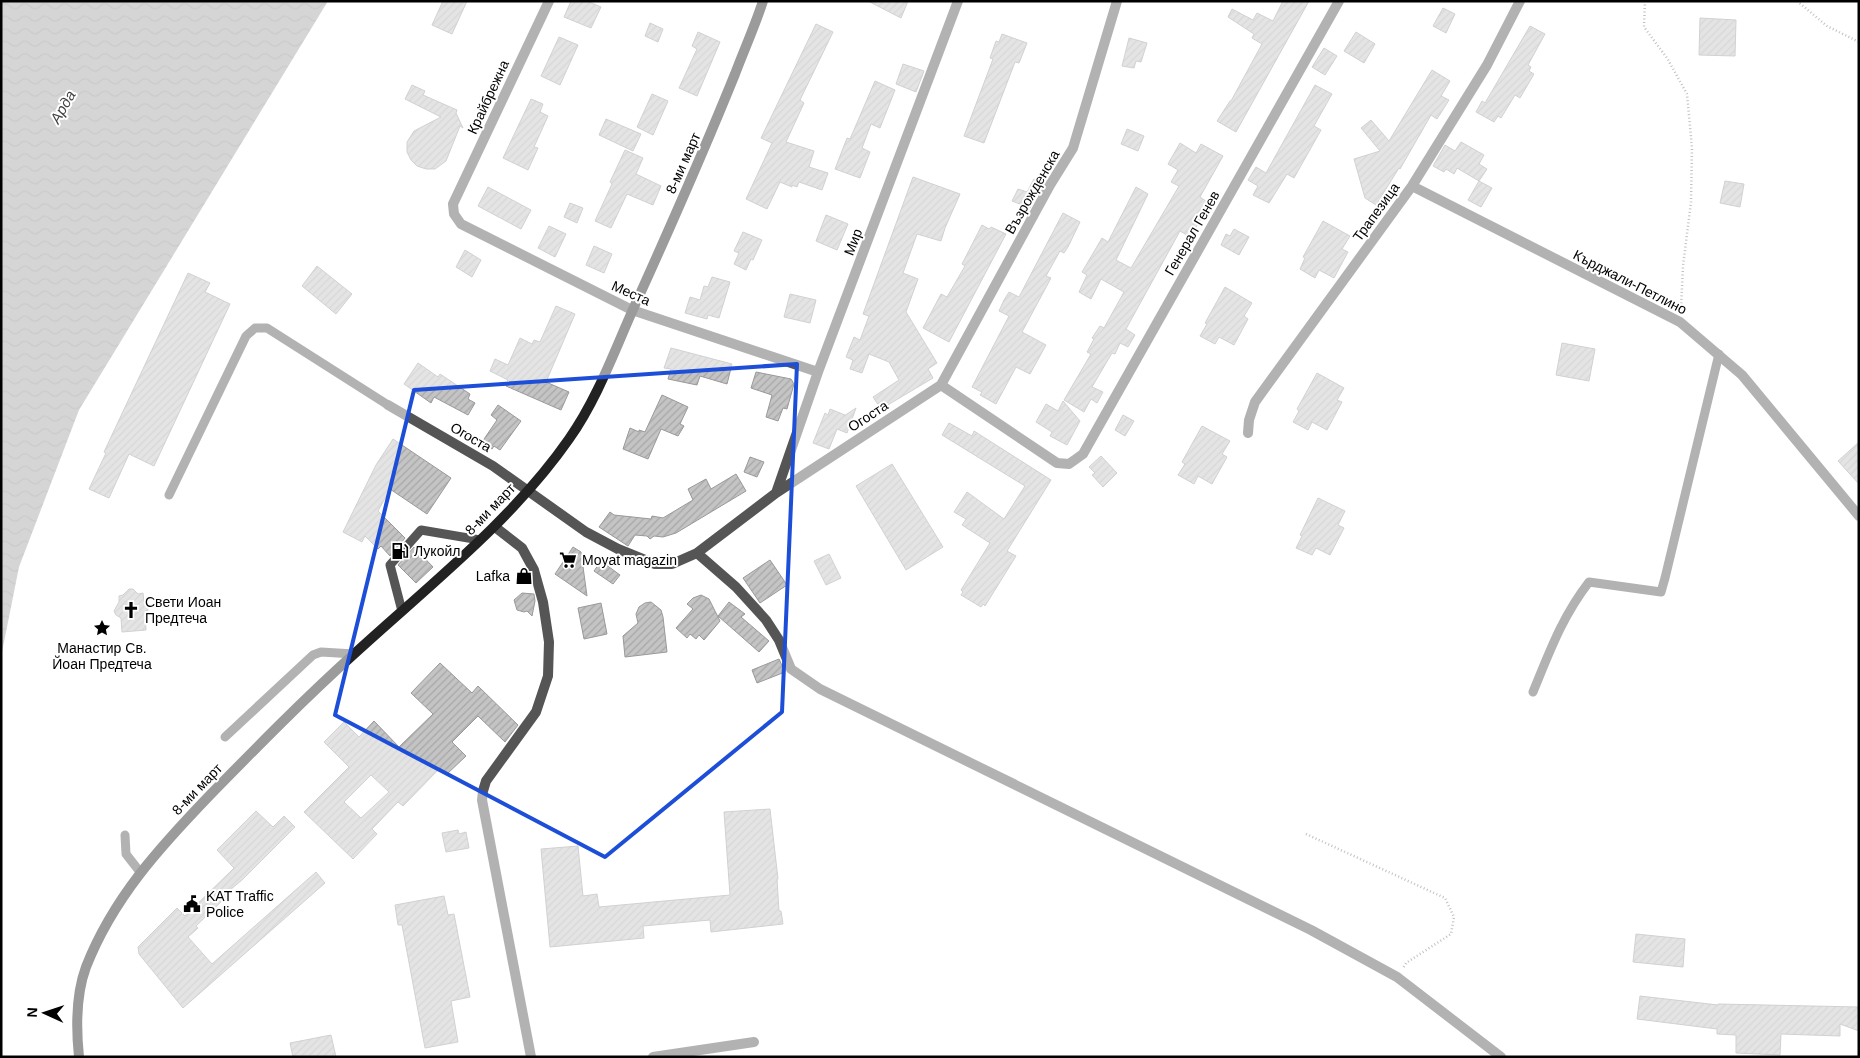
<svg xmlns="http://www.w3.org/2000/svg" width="1860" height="1058" font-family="Arial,sans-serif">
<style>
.water{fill:url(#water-waves)}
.building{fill:url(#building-hatch);stroke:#999;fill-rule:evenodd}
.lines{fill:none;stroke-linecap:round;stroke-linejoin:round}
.path{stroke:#777;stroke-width:2.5;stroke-dasharray:1 2.5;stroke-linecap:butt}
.service{stroke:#555;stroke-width:9}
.minor{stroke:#555;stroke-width:10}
.secondary{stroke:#222;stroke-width:10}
.marked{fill:none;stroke:#1d4ed8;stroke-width:4;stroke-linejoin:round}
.labels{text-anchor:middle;stroke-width:4;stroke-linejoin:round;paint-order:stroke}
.street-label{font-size:14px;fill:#000;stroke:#fff}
.poi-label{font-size:14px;fill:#000;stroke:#fff;text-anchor:start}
.water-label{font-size:15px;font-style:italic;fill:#444;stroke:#fff}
</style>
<defs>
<pattern id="water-waves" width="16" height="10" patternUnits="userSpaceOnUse" patternTransform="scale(1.25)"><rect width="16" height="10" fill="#a3a3a3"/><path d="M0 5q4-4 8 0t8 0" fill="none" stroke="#8b8b8b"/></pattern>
<pattern id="building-hatch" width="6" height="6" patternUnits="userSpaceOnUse" patternTransform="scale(1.25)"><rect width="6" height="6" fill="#c4c4c4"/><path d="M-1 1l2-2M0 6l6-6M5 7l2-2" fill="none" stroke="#a7a7a7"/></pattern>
</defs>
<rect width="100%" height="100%" fill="#fff"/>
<path class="water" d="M 1,1 L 328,1 L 79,410 L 19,567 L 1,657 Z"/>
<path class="building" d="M 443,1 L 467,1 L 452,34 L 432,25 Z
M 571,1 L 587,1 L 601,7 L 591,28 L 564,17 Z
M 868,1 L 908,1 L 901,18 Z
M 1283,1 L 1309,1 L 1236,132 L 1217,121 L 1230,101 L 1231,101 L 1262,44 L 1252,38 L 1254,34 L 1228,17 L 1232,9 L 1253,20 L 1257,13 L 1273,21 Z
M 1443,8 L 1455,14 L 1446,33 L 1433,26 Z
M 1700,18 L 1736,20 L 1735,56 L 1699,55 Z
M 650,23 L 663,29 L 658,42 L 645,36 Z
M 816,24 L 833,32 L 800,100 L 804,103 L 786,142 L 814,151 L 809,167 L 828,173 L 822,190 L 799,182 L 797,187 L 792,185 L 792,187 L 780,182 L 767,209 L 746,199 L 772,143 L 761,138 Z
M 1530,26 L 1545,34 L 1528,65 L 1531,67 L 1529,71 L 1534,74 L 1520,98 L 1515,95 L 1501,118 L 1498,116 L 1494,122 L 1476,112 L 1482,101 L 1485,103 Z
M 698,32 L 720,42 L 697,96 L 679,88 L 697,49 L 692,46 Z
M 1356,32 L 1375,44 L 1364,63 L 1344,51 Z
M 1002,34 L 1027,43 L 1019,63 L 1015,62 L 984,143 L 964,136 L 993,59 L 990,58 L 996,41 L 999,42 Z
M 559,37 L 578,45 L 560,85 L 541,76 Z
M 1129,38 L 1147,43 L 1141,62 L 1136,61 L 1134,68 L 1122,66 Z
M 1324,48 L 1337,56 L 1325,75 L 1312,67 Z
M 903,64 L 924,71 L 916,92 L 896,84 Z
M 1432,70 L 1450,81 L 1441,96 L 1449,100 L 1437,119 L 1431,115 L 1400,169 L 1399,168 L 1376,205 L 1365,198 L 1354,159 L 1380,151 L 1361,128 L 1371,120 L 1389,141 Z
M 875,81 L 895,90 L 880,128 L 871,124 L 862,148 L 870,152 L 860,178 L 835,169 L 847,138 L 850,139 Z
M 412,85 L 425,91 L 423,95 L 457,110 L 456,113 L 463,128 L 460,126 L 446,161 L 435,169 L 426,169 L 417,166 L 411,160 L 407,152 L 407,142 L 414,131 L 441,117 L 405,99 Z
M 1315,85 L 1332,94 L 1314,126 L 1321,130 L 1294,178 L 1287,174 L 1269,203 L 1253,195 L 1258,186 L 1248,180 L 1256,167 L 1266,173 Z
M 652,94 L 668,101 L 653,135 L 637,127 Z
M 531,99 L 543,104 L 540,112 L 548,116 L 534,147 L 538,148 L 528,170 L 503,158 Z
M 606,119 L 641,134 L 633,151 L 599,135 Z
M 1127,129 L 1144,136 L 1138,151 L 1121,144 Z
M 1461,142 L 1484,155 L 1479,164 L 1487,169 L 1479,181 L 1457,168 L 1454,174 L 1446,169 L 1444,172 L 1433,166 L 1445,145 L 1455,151 Z
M 1180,143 L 1196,153 L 1201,144 L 1223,156 L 1200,197 L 1210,204 L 1190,237 L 1180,231 L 1126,329 L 1135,335 L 1128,347 L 1120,343 L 1115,354 L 1112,353 L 1092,387 L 1103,392 L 1097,403 L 1091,399 L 1084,412 L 1064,400 L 1091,354 L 1087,352 L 1094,339 L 1092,338 L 1100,326 L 1104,328 L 1124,292 L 1101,279 L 1091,299 L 1079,292 L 1087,275 L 1082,272 L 1102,238 L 1108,242 L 1136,187 L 1148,194 L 1116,260 L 1131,268 L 1179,186 L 1171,182 L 1178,170 L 1168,164 Z
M 625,150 L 643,158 L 636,174 L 661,186 L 653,205 L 627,194 L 611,228 L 595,221 L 612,184 L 610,182 Z
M 913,177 L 960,194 L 945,228 L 941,241 L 917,234 L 903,273 L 918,279 L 906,312 L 937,363 L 928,369 L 933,378 L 881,409 L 873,397 L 899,380 L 889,362 L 869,354 L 862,373 L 850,369 L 853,360 L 846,357 L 854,337 L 860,340 L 869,316 L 863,314 Z
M 1034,179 L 1043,183 L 1030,208 L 1012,201 L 1018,189 L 1027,192 Z
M 1479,181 L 1492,188 L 1481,207 L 1468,200 Z
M 1725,181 L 1744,184 L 1740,207 L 1720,203 Z
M 488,187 L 531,210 L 521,229 L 478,206 Z
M 570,203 L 583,208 L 577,223 L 564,217 Z
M 1063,213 L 1080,222 L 1068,247 L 1064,253 L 1060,251 L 1046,276 L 1051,278 L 1022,332 L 1046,345 L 1030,374 L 1016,367 L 996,404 L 980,395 L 982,392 L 972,387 L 1009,316 L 999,311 L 1004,300 L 1009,292 L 1019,297 Z
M 826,215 L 848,224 L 837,250 L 816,241 Z
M 1323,221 L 1350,236 L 1342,249 L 1348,252 L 1334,278 L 1319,270 L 1315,278 L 1300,269 L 1305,258 L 1303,257 Z
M 982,225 L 989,229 L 991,227 L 1006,234 L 949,342 L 923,328 L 941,294 L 947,297 L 965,266 L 962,264 Z
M 549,226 L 566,234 L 555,257 L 538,248 Z
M 1234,229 L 1249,237 L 1239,255 L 1221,245 L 1226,234 L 1230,236 Z
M 743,232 L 762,240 L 753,260 L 751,259 L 746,270 L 734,264 L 739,253 L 734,251 Z
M 594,246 L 612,254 L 604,273 L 586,265 Z
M 465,250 L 481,260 L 472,277 L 456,267 Z
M 317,266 L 352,294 L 336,314 L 302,286 Z
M 188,273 L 210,283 L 205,292 L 230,304 L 154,466 L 129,454 L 109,498 L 89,489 L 106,453 L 104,452 Z
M 712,277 L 730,282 L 719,318 L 708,315 L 707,319 L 685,313 L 690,297 L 700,300 L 704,286 L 708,287 Z
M 1225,287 L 1252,303 L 1244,316 L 1248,319 L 1234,345 L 1219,337 L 1215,344 L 1200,336 L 1207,324 L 1205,323 Z
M 790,294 L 816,300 L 810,323 L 784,317 Z
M 556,306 L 575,314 L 546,382 L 569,392 L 561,410 L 506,386 L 508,380 L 490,371 L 495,359 L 508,365 L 520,338 L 532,344 L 534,340 L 540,342 Z
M 1562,343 L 1595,349 L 1589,381 L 1556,375 Z
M 671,348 L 732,364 L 727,384 L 700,376 L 697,385 L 668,379 L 671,369 L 664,368 Z
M 418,363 L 438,377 L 440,374 L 470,394 L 468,399 L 475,403 L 468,415 L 434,397 L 431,403 L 404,384 Z
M 756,372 L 791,379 L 794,384 L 787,409 L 783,408 L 778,421 L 766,417 L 772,395 L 751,388 Z
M 1317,373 L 1344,388 L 1337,400 L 1342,402 L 1327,430 L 1312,422 L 1308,430 L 1293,422 L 1299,411 L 1297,409 Z
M 662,395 L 688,407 L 680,424 L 684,426 L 678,436 L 661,429 L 648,459 L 623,449 L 630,428 L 639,432 L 639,430 L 645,432 Z
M 1063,401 L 1080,421 L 1067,445 L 1050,436 L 1052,432 L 1036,422 L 1046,404 L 1058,411 Z
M 498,405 L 521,421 L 500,450 L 494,446 L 492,449 L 482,442 L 497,420 L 491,415 Z
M 856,408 L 847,433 L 837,429 L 829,449 L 813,443 L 825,413 L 828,415 L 830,409 L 845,415 L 844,416 Z
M 1123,415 L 1134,421 L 1125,436 L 1115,430 Z
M 949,423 L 972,436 L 974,431 L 1051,480 L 1007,551 L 1016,556 L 985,606 L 983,604 L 981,607 L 961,595 L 963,592 L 961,590 L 990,543 L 962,525 L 966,519 L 954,512 L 967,492 L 1004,519 L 1025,486 L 942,435 Z
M 1202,426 L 1230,441 L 1222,454 L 1227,457 L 1212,484 L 1198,476 L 1194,484 L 1178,475 L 1185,464 L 1182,462 Z
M 393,439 L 451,478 L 427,514 L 390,489 L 378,511 L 405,538 L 390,556 L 381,546 L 378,549 L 365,536 L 362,542 L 343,532 L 376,465 Z
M 1859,442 L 1859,484 L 1838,461 Z
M 1101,456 L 1117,473 L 1103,487 L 1092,475 L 1095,473 L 1089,467 Z
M 750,457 L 764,462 L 757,477 L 744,472 Z
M 892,464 L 943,547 L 906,570 L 856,486 Z
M 736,474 L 746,491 L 676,533 L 663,537 L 654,536 L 650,539 L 647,536 L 635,535 L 628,546 L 599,527 L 610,512 L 614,515 L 651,519 L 652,516 L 663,518 L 693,500 L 688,489 L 706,479 L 711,489 Z
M 1318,498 L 1345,511 L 1338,525 L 1344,528 L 1330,555 L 1316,548 L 1312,555 L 1296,548 L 1302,536 L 1300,535 Z
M 414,547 L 433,567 L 416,583 L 398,565 Z
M 573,547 L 581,552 L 587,596 L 555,574 Z
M 829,554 L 841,578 L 826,585 L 814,561 Z
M 770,560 L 787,585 L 760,603 L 743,578 Z
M 601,561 L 620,575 L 613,584 L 594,571 Z
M 129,589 L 133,589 L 138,594 L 143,593 L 144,602 L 148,610 L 145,616 L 146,630 L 122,632 L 121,618 L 116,615 L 114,611 L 119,602 L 119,596 L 123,595 Z
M 522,593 L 534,594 L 535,601 L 532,616 L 527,611 L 524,612 L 517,610 L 514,600 Z
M 701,595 L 709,599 L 720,621 L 704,640 L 699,635 L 696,639 L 690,634 L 687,638 L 676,628 L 693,609 L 687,604 L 693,598 Z
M 651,602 L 661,610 L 663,617 L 667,652 L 625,657 L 623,636 L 638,623 L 636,614 L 639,607 L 645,603 Z
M 729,602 L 745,614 L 741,617 L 769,641 L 759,652 L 718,616 Z
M 601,603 L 607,634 L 584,639 L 578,608 Z
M 779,659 L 785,672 L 757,683 L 752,670 Z
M 440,663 L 472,693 L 478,686 L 518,725 L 505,742 L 478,716 L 452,742 L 466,756 L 447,774 L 440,768 L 403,806 L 398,802 L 372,829 L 377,834 L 353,859 L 304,812 L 349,767 L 324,742 L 344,722 L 359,737 L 374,721 L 399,747 L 433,714 L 411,693 ZM 371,775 L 389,792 L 361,818 L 344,802 Z
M 770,809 L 778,879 L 777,879 L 779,911 L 781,911 L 783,924 L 711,932 L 710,920 L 643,926 L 644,938 L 550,947 L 541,849 L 578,846 L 583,896 L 597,894 L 599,907 L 730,895 L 724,812 Z
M 256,811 L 273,827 L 284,816 L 295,827 L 242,880 L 224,895 L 226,897 L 196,926 L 198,928 L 188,937 L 212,964 L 316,872 L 325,883 L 183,1008 L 139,954 L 138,947 L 177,908 L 185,916 L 234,868 L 217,850 Z
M 458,830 L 459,834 L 466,832 L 469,848 L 446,852 L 442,833 Z
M 444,896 L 448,915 L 454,914 L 470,997 L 451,1001 L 458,1042 L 425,1048 L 402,925 L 398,925 L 395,905 Z
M 1636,934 L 1685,939 L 1683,967 L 1633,962 Z
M 1640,996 L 1718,1005 L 1718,1004 L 1859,1007 L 1859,1031 L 1840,1024 L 1840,1036 L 1781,1034 L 1780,1055 L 1736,1053 L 1736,1035 L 1717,1034 L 1717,1029 L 1637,1019 Z
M 331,1035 L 336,1057 L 293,1057 L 290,1043 Z"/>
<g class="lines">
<path class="path" d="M 1645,1 L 1644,27 L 1667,58 L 1687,94 L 1692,148 L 1691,202 L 1683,266 L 1681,309
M 1797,1 L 1827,26 L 1859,42
M 1306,834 L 1445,898 L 1454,917 L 1451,934 L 1406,963 L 1403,968"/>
<path class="service" d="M 169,495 L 246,336 L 255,328 L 267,328 L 388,405
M 402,611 L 390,565 L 421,530 L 480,540
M 1533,692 C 1550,651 1562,617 1589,582 L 1661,592 L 1665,578 L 1719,354
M 225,737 L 313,655 L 321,652 L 354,654
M 125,835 L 126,854 L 140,872"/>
<path class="minor" d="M 549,1 L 453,204 L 454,214 L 461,224 L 632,310 L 818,372
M 1412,186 L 1680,322 L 1742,375 L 1859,516
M 941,385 L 1057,463 L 1069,464 L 1083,454 L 1339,1
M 388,405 L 493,466 L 586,532 L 618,549 L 655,564 L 672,564 L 697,553 L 776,493 L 941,385 L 1050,185 L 1073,148 L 1117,1
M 1248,433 L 1249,420 L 1255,402 L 1412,186 L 1487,65 L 1520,1
M 776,493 L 818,372 L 958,1
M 495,527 L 522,548 L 534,570 L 543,602 L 549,642 L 548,676 L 536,712 L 486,781 L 483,791 L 482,800 L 531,1057
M 697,553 L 736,587 L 766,620 L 779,640 L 791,669 L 820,689 L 1311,930 L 1397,977 L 1501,1057
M 653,1057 L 754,1042"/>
<path class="secondary" d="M 79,1057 C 76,1028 76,994 86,967 C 113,898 160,847 210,795 C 257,747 304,699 354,654 C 427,587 512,521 569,439 C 600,395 617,343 640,294 C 673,221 705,148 735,74 C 744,50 755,26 763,1"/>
</g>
<path d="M0 0H1860V1058H0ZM 797,364 L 782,712 L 605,857 L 335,715 L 414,390 Z" fill="#fff" fill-opacity=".55" fill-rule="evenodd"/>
<path class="marked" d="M 797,364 L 782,712 L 605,857 L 335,715 L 414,390 Z"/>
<defs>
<g id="fuel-bare" transform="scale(1.35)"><path d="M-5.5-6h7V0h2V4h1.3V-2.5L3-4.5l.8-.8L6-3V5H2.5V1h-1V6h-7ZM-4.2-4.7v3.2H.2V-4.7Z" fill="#000" stroke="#fff" stroke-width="2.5" paint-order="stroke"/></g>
<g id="supermarket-bare" transform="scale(1.35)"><path d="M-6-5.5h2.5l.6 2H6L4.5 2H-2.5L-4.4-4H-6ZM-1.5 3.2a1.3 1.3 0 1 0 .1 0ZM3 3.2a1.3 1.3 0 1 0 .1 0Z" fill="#000" stroke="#fff" stroke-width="2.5" paint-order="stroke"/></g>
<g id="shop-bare" transform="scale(1.35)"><path d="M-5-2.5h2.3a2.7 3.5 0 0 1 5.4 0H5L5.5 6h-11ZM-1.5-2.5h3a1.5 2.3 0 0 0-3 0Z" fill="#000" stroke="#fff" stroke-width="2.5" paint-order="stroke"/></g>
<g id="church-bare" transform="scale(1.35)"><path d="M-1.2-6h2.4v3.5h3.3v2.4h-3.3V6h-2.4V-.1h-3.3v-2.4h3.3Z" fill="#000" stroke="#fff" stroke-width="2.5" paint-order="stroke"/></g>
<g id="sight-bare" transform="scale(1.35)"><path d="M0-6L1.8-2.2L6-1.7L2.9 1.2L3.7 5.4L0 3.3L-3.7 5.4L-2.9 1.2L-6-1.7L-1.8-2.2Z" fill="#000" stroke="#fff" stroke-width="2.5" paint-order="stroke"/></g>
<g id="civic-bare" transform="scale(1.35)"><path d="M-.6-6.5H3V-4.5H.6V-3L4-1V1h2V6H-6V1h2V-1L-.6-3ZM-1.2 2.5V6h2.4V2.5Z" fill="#000" stroke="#fff" stroke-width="2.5" paint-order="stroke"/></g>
</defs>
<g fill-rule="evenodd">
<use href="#fuel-bare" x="400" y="551"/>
<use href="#supermarket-bare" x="568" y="560"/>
<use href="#shop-bare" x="524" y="576"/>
<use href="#church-bare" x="131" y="610"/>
<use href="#sight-bare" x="102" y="628"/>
<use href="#civic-bare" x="192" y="904"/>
</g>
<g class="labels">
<g class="street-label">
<text transform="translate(488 97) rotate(-65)" y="5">Крайбрежна</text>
<text transform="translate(683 163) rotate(-66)" y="5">8-ми март</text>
<text transform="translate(1032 192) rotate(-60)" y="5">Възрожденска</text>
<text transform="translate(1376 212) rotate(-54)" y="5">Трапезица</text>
<text transform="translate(1192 233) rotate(-60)" y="5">Генерал Генев</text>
<text transform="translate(853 242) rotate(-69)" y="5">Мир</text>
<text transform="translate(1630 282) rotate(27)" y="5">Кърджали-Петлино</text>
<text transform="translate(631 293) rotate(24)" y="5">Места</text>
<text transform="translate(868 416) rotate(-33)" y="5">Огоста</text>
<text transform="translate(471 437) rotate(30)" y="5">Огоста</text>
<text transform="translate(490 509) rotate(-46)" y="5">8-ми март</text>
<text transform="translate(197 789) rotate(-46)" y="5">8-ми март</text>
</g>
<g class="poi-label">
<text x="414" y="556">Лукойл</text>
<text x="582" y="565">Moyat magazin</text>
<text x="510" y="581" text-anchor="end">Lafka</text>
<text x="145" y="607">Свети Иоан<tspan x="145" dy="16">Предтеча</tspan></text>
<text x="102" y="653" text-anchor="middle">Манастир Св.<tspan x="102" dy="16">Йоан Предтеча</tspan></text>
<text x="206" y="901">KAT Traffic<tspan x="206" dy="16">Police</tspan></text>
</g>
<g class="water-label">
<text transform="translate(63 107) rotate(-60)" y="5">Арда</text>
</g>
</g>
<rect width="1860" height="1058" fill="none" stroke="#000000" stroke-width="5"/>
<g transform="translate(45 1013) rotate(273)" stroke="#ffffff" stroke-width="4" paint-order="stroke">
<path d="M0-4L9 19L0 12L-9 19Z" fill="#000000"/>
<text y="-8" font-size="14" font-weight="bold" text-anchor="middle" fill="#000000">N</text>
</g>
</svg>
